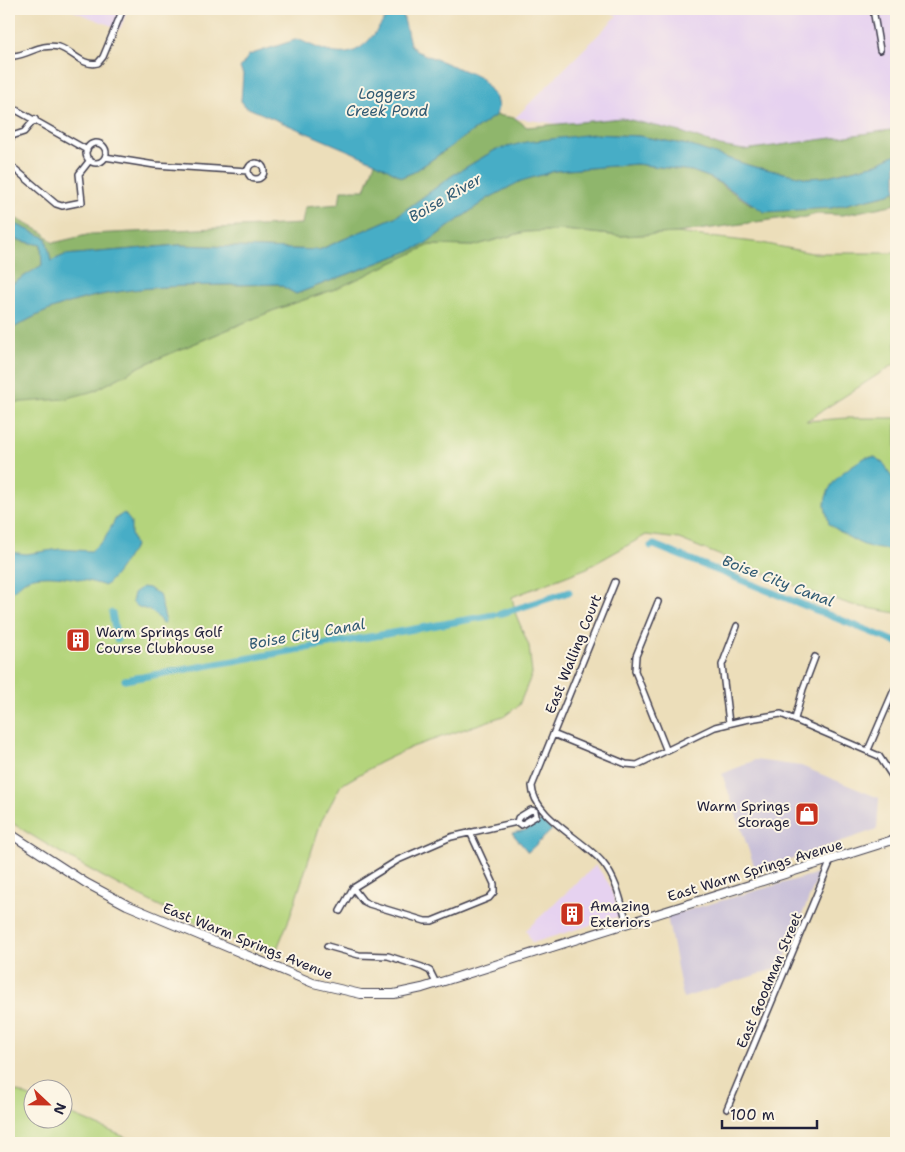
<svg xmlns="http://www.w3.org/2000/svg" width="905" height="1152" font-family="'Shantell Sans',sans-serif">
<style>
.built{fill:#e6d2f0}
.industrial{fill:#c8bfd8}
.green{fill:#b4d47c;stroke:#6b7b5c}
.forest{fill:#8fb66c;stroke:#586c54}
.water{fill:#46adc6;stroke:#346880}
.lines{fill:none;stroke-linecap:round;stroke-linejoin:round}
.canal{stroke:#46adc6;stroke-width:7}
.street-casing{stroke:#403e4e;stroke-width:8}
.secondary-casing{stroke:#403e4e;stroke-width:10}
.street{stroke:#fff;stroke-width:5}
.secondary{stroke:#fff;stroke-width:8}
.labels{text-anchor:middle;stroke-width:4;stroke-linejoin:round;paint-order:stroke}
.poi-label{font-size:14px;fill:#22223b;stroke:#fcf5e5;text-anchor:start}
.street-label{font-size:14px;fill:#22223b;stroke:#fcf5e5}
.water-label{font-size:15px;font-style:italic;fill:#305a73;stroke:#fcf5e5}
</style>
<rect width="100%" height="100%" fill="#fcf5e5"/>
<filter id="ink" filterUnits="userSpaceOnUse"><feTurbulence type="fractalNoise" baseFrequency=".02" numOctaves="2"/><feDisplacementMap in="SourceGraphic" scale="10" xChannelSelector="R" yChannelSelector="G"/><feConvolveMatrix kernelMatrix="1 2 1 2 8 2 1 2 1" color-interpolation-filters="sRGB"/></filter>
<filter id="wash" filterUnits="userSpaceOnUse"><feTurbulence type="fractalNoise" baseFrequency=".0096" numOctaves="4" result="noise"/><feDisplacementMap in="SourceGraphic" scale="20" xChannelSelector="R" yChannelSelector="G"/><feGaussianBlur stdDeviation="1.12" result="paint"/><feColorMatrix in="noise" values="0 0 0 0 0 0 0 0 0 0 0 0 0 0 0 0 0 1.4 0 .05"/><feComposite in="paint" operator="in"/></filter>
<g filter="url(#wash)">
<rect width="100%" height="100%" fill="#ecdeba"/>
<path class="built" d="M 68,9 L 128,9 L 120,29 Z
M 603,9 L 896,9 L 896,148 L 810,173 L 597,129 L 515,118 L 617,16 Z
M 596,865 L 609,884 L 620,916 L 532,943 L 526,930 Z"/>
<path class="industrial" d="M 755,760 L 801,766 L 879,798 L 877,829 L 756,871 L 722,774 Z
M 819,873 L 781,967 L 683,998 L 667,916 Z"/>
<path class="green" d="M 564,230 L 621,236 L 676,233 L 762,243 L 812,253 L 896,253 L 896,363 L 806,421 L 847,418 L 896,418 L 896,613 L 856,606 L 808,591 L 679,539 L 646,535 L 587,568 L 512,597 L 516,615 L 529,646 L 532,674 L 519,705 L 506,715 L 412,747 L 379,763 L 341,785 L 321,822 L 290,917 L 274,956 C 181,920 93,875 9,821 L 9,403 L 94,391 L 143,365 L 272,311 L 338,288 L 430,245 L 473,246 L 525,232 Z
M 9,1088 L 32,1098 L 32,1120 L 62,1120 L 63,1111 L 139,1143 L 9,1143 Z"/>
<path class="forest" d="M 496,115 L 515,118 L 527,127 L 622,118 L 681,132 L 720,146 L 744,150 L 891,130 L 896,133 L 896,154 L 876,164 L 824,177 L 808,178 L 751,166 L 688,145 L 639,136 L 593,134 L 495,150 L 453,175 L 397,216 L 319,250 L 179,245 L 65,255 L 51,261 L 46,238 L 9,221 L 9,215 L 44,233 L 53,243 L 91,234 L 302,224 L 305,207 L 339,204 L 341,190 L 365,190 L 375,162 L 402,177 L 414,172 Z
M 636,164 L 692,171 L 711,178 L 750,204 L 831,208 L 889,194 L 896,190 L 896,204 L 843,215 L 817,214 L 793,220 L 785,218 L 676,233 L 621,236 L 564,230 L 525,232 L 473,246 L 430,245 L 338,288 L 272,311 L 143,365 L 94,391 L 64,399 L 9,403 L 9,331 C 89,279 186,287 278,284 L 296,294 L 422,246 L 487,199 L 520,181 L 555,171 Z
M 9,238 L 41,245 L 42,265 L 9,286 Z"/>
<path class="water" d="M 391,9 L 398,9 L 403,15 L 410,44 L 416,51 L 480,77 L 496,98 L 498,107 L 496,115 L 414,172 L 402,177 L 375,162 L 246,107 L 241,101 L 243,74 L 240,68 L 249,55 L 298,39 C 350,65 362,56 391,9 Z
M 593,134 L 639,136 L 688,145 L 751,166 L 808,178 L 824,177 L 876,164 L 896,154 L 896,190 L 889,194 L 831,208 L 764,212 L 727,187 L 711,178 L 692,171 L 636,164 L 555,171 L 521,181 L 487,199 L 422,246 L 296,294 L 278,284 C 186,287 89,279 9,331 L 9,286 L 42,265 L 41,245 L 9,238 L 9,221 L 46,238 L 51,261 L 65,255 L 179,245 L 319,250 L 397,216 L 453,175 L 495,150 L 526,142 Z
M 866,457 L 875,457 L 885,465 L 896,485 L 896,549 C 868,552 852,540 829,524 C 828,518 825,510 825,504 C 827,481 847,468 866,457 Z
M 124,513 L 131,522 L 131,534 L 135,546 C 133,552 128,554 126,559 C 120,570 114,577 105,586 C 89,580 44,571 28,579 C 21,582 16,590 9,593 L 9,552 L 26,554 L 60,549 L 91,551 L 104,540 L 116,518 Z
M 142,587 L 148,588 L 159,594 L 165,618 L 165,624 L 162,624 C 151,604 142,613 132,602 L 134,593 Z
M 541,821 L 552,830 L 528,852 L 512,833 L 526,830 Z"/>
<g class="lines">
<path class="canal" d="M 651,546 L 654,545 L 896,642
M 112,613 L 117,639
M 500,614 L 569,592
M 125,680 L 494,615"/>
</g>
</g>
<g filter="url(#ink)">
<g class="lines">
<g class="street-casing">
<path id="street" d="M 873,9 L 880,50
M 9,53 L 14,56 L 9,58
M 14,56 C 30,54 41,43 59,47 C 72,51 83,67 98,63 L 103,57 L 123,9
M 9,106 L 87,150
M86 153a10 10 0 1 1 20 0a10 10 0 1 1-20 0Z
M 9,144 L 12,136 L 24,132 L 35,119
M 105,157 L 155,165 L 248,171
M248 171a8 8 0 1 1 16 0a8 8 0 1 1-16 0Z
M 9,164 L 56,204 L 62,206 L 82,202 L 79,174 L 90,160
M 615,582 L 532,786 C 533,817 585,840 603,863 C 617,880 621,902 627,923
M 658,602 L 636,656 L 635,671 L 666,749
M 795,719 L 803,689 L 815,657
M 729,723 L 722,665 L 737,626
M 553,734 L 626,764 L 637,765 L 715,727 L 744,720 L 781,714 L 879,756 L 896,782
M 868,750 L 894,690
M 353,888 L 363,901 L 369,904 L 425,921 L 432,921 L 489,898 L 494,892 L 494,884 L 470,832
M 340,911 L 353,888 L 398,860 L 451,837 L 517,822 L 521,825 L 536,816 L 535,811 L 531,810 L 518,818 L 517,822
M 327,946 L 359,955 L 388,956 L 422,967 L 430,971 L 436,983
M 727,1109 L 831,860"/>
</g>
<g class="secondary-casing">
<path id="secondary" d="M 9,833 L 86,883 L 127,905 L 313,983 L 361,994 L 394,994 L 422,988 L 896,839"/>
</g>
<use href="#street" class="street"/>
<use href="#secondary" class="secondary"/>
</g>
</g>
<defs>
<g id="building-square" transform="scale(1.25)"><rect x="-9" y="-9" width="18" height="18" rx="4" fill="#c8321e" stroke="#fcf5e5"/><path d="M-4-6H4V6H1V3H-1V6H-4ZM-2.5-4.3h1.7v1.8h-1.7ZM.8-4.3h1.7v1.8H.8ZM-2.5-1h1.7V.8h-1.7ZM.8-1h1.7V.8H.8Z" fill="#fff"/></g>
<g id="shop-square" transform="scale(1.25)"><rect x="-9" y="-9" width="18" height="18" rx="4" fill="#c8321e" stroke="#fcf5e5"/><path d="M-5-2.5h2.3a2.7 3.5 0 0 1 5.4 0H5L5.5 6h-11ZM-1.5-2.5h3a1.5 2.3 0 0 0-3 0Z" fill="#fff"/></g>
</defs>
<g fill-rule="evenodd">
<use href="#building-square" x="78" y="640"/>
<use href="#shop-square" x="807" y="814"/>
<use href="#building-square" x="572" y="914"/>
</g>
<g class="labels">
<g class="poi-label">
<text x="96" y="637">Warm Springs Golf<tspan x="96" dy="16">Course Clubhouse</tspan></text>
<text x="790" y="811" text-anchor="end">Warm Springs<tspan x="790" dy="16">Storage</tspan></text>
<text x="590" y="911">Amazing<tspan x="590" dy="16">Exteriors</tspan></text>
</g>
<g class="street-label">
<text transform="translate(573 654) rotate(-68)" y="5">East Walling Court</text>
<text transform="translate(755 870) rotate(-17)" y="5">East Warm Springs Avenue</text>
<text transform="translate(248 941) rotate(22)" y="5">East Warm Springs Avenue</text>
<text transform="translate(769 980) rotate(-67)" y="5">East Goodman Street</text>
</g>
<g class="water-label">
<text x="387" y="99">Loggers<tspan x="387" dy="17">Creek Pond</tspan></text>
<text transform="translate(445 198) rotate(-30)" y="5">Boise River</text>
<text transform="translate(778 581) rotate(21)" y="5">Boise City Canal</text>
<text transform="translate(307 634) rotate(-10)" y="5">Boise City Canal</text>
</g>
</g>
<rect width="905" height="1152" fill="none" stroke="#fcf5e5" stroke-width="30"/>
<g transform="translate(48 1104) rotate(112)"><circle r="24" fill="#fcf5e5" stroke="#a5a1a1"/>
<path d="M0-4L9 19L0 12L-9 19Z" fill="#c8321e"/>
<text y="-8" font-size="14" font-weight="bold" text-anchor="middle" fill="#22223b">N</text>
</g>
<path d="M722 1120v8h95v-8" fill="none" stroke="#22223b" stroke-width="2.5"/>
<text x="730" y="1120" font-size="15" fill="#22223b" stroke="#fcf5e5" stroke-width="4" paint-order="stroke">100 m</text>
</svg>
